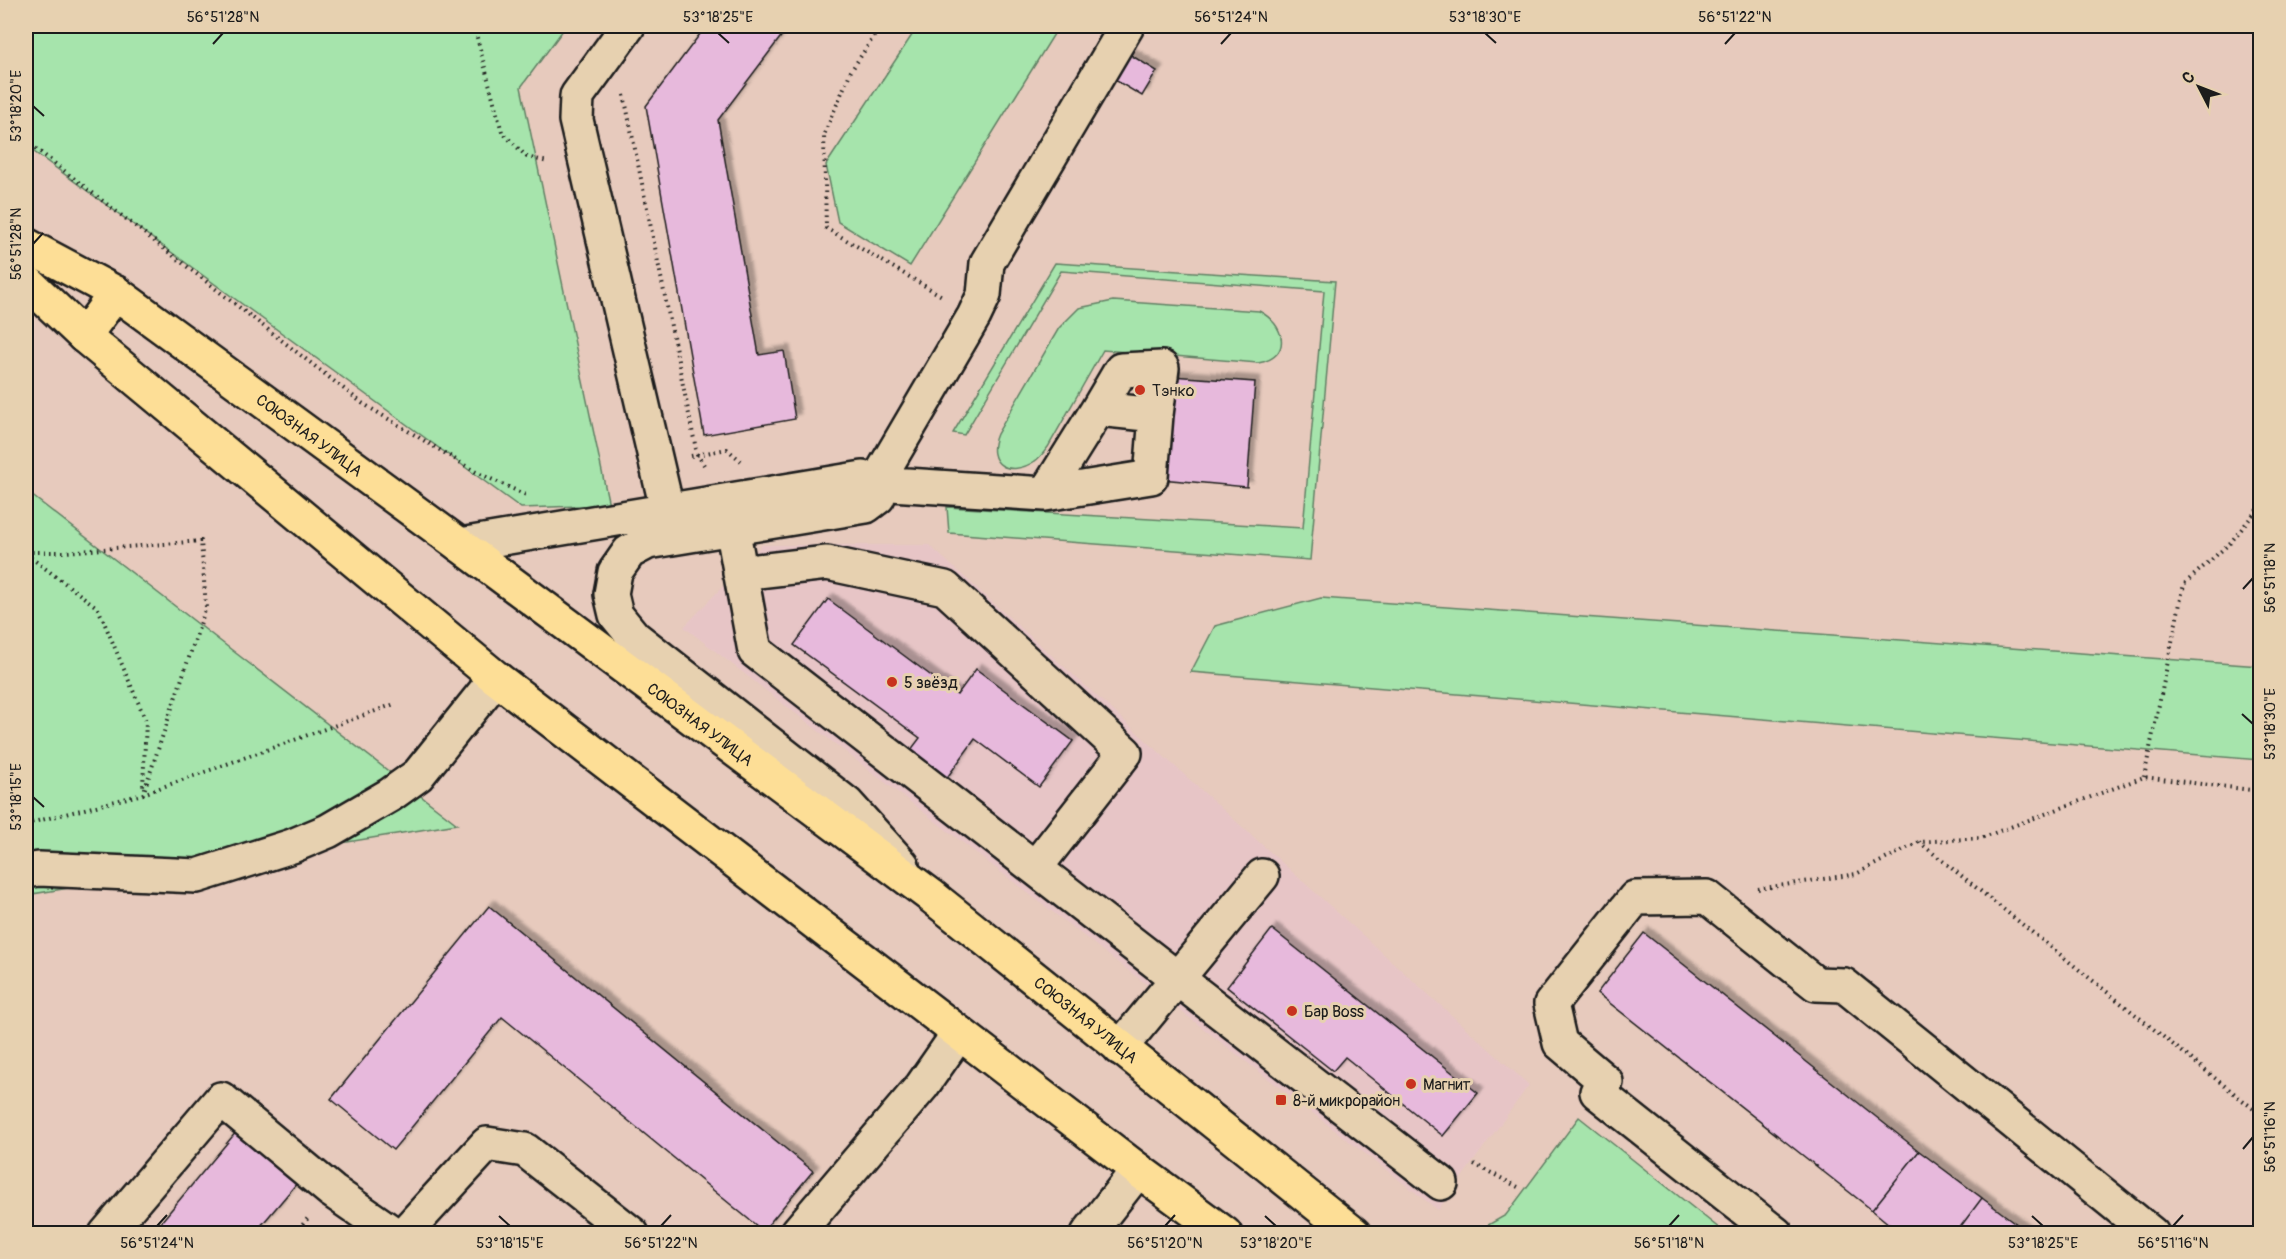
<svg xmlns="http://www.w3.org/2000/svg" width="2286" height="1259" font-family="Pangolin,sans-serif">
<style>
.built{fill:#e7c5c6}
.green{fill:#a6e4ac;stroke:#618064;stroke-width:1.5}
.building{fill:#e7b9dc;stroke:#1c1c1c;stroke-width:1.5;filter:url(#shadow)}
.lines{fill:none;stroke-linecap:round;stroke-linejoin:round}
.minor-casing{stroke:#1c1c1c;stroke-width:38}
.major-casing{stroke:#1c1c1c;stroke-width:38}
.path{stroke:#1c1c1c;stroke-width:4;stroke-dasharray:1.5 4.5;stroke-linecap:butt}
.minor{stroke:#e7d1b0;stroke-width:33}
.major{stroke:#fdde96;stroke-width:33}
.ticks{fill:none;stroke:#1c1c1c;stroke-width:2}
.poi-dot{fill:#c8321e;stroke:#e7d1b0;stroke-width:2}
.labels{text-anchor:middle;stroke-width:6;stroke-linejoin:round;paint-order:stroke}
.poi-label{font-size:16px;fill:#1c1c1c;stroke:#e7d1b0;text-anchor:start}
.street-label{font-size:16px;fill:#1c1c1c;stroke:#e7d1b0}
.neatline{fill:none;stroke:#1c1c1c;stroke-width:2}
.ticks-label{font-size:15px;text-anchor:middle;fill:#1c1c1c}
</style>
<defs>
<filter id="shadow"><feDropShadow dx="5.5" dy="-5.5" stdDeviation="1.5" flood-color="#0004"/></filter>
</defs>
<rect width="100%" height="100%" fill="#e7cabd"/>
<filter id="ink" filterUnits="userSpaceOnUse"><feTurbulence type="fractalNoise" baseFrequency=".0167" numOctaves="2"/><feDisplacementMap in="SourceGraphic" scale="12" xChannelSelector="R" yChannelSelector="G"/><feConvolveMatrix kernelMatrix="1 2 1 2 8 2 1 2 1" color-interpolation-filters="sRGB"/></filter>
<g filter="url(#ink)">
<path class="built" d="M 762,545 L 929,545 L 1529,1085 L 1438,1210 L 684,627 Z"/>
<path class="green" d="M 26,26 L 566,26 L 521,87 L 609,505 L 521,508 L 26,146 Z
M 918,26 L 1059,26 L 910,266 L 838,222 L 826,165 Z
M 1055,263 L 1335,281 L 1310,560 L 949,533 L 947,507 L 1303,528 L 1324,291 L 1061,271 L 964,435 L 953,433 Z
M 1113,301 L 1259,311 C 1285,324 1293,357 1258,363 L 1103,350 L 1048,447 C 1044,452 1040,458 1035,461 C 1010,478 984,465 997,434 L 1059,328 L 1079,308 Z
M 26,491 L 457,824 L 26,895 Z
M 1321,598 L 2260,666 L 2260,760 L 1191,672 L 1215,626 Z
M 1579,1117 L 1725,1233 L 1474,1233 L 1506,1215 Z"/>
<path class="building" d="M 706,26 L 789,26 L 718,120 L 759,355 L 784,351 L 795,419 L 704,435 L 646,106 Z
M 1129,54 L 1157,71 L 1142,96 L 1115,80 Z
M 1171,376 L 1255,382 L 1247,487 L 1161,479 Z
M 828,599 L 957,695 L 976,669 L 1073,741 L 1039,787 L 975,739 L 938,790 L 901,763 L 920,738 L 794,645 Z
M 489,906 L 813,1171 L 763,1231 L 502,1017 L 393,1150 L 331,1099 Z
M 1272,929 L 1478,1093 L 1443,1136 L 1345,1057 L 1333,1071 L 1227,987 Z
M 1644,933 L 1919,1151 L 1872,1210 L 1597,993 Z
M 242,1125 L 303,1176 L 254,1234 L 151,1234 Z
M 1919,1151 L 1982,1198 L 1955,1234 L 1901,1234 L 1872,1210 Z
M 1982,1198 L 2030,1234 L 1955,1234 Z"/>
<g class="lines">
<g class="minor-casing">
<path id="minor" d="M 628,26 L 577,96 L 576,120 L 672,530
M 1098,409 L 1121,370 L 1162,368 L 1156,415
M 1045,494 L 1151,477 L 1156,415 L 1098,409 L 1045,494 L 876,483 L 974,316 L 984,295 L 987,263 L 1127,26
M 732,527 L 755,651 L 1441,1183
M 460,545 L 863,478 C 874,480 879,485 878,497 L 866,506 L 648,542 L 629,552 L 615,572 L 611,594 L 616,615 L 634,637 L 847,804 L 902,865
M 740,573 L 827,563 L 945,588 L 1125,753 L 1035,868
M 26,871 L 39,869 L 197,876 L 292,846 L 328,831 L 390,795 L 418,775 L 496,678
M 1120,1048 L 1262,876
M 106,1234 L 221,1099 L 332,1191 L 394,1234
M 404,1234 L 487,1144 L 525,1150 L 632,1234
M 796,1234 L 922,1086 L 959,1033
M 1088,1234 L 1138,1170
M 1776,1234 L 1597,1092 L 1606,1082 L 1560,1043 L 1551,1004 L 1635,898 L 1707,897 L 1816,984 L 1844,985 L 2152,1234"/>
</g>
<g class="major-casing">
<g id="major">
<path id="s1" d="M 26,245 L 116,293 L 460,545 L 930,895 L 1354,1234"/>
<path d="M 26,281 L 84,336 L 496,678 L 1138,1170 L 1225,1234"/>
<path d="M 84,336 L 116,293"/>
</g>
</g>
<path class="path" d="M 477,26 L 475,30 L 502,132 L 527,157 L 548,162
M 881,26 L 851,71 L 824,135 L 826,228 L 942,296
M 624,95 L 697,454 L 704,465
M 26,141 L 362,403 L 476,472 L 526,495
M 691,456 L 727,449 L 741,461
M 26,552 L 66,552 L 201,541 L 206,607 L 143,794
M 26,554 L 98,608 L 146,721 L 143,787
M 2144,777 L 2184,584 L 2231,542 L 2260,506
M 26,824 L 143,794 L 395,704
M 1919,842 L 2260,1114
M 1758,889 L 1856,874 L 1919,842 L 1981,838 L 2144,777 L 2260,791
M 1474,1164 L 1520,1188
M 295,1234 L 308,1218"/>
<use href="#minor" class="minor"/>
<use href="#major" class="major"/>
</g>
</g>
<path class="ticks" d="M 718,33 L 729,43M 1485,33 L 1496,43M 213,44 L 223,33M 1221,44 L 1231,33M 1725,44 L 1735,33M 33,106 L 44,116M 33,244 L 43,233M 2243,589 L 2253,578M 2242,714 L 2253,724M 33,797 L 44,807M 2243,1149 L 2253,1137M 499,1216 L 510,1226M 1265,1216 L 1276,1226M 2032,1216 L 2043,1226M 157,1226 L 167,1215M 661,1226 L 671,1215M 1165,1226 L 1175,1215M 1669,1226 L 1679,1215M 2173,1226 L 2183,1215"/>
<g class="poi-dot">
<circle cx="1140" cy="390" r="6"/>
<circle cx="892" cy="682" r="6"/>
<circle cx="1292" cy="1011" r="6"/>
<circle cx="1411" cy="1084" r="6"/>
<rect x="1275" y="1094" width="12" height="12" rx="3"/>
</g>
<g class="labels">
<g class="poi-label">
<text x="1152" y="396">Тэнко</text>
<text x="904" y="688">5 звёзд</text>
<text x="1304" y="1017">Бар Boss</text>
<text x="1423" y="1090">Магнит</text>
<text x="1293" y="1106">8-й микрорайон</text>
</g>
<g class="street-label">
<text dy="6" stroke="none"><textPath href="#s1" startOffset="342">СОЮЗНАЯ УЛИЦА</textPath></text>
<text dy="6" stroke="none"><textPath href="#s1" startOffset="828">СОЮЗНАЯ УЛИЦА</textPath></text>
<text dy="6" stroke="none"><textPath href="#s1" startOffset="1314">СОЮЗНАЯ УЛИЦА</textPath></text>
</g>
</g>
<rect width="2286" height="1259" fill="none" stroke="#e7d1b0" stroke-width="66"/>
<g transform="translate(2199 87) rotate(312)" stroke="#e7d1b0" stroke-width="4.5" paint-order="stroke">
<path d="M0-4.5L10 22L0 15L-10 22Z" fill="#1c1c1c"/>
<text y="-9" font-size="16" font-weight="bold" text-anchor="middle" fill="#1c1c1c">С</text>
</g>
<rect x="33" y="33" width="2220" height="1193" class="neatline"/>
<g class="ticks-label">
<text x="223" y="22">56°51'28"N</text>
<text x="718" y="22">53°18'25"E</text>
<text x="1231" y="22">56°51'24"N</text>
<text x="1485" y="22">53°18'30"E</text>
<text x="1735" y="22">56°51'22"N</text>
<text transform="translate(16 106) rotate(-90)" y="5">53°18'20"E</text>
<text transform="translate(16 244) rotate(-90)" y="5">56°51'28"N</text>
<text transform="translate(2270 578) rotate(-90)" y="5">56°51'18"N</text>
<text transform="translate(2270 724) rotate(-90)" y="5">53°18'30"E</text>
<text transform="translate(16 797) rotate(-90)" y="5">53°18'15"E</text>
<text transform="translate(2270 1137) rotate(-90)" y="5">56°51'16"N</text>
<text x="157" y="1248">56°51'24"N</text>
<text x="510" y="1248">53°18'15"E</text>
<text x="661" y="1248">56°51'22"N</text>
<text x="1165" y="1248">56°51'20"N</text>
<text x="1276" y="1248">53°18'20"E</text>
<text x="1669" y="1248">56°51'18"N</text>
<text x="2043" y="1248">53°18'25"E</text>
<text x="2173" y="1248">56°51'16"N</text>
</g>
</svg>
